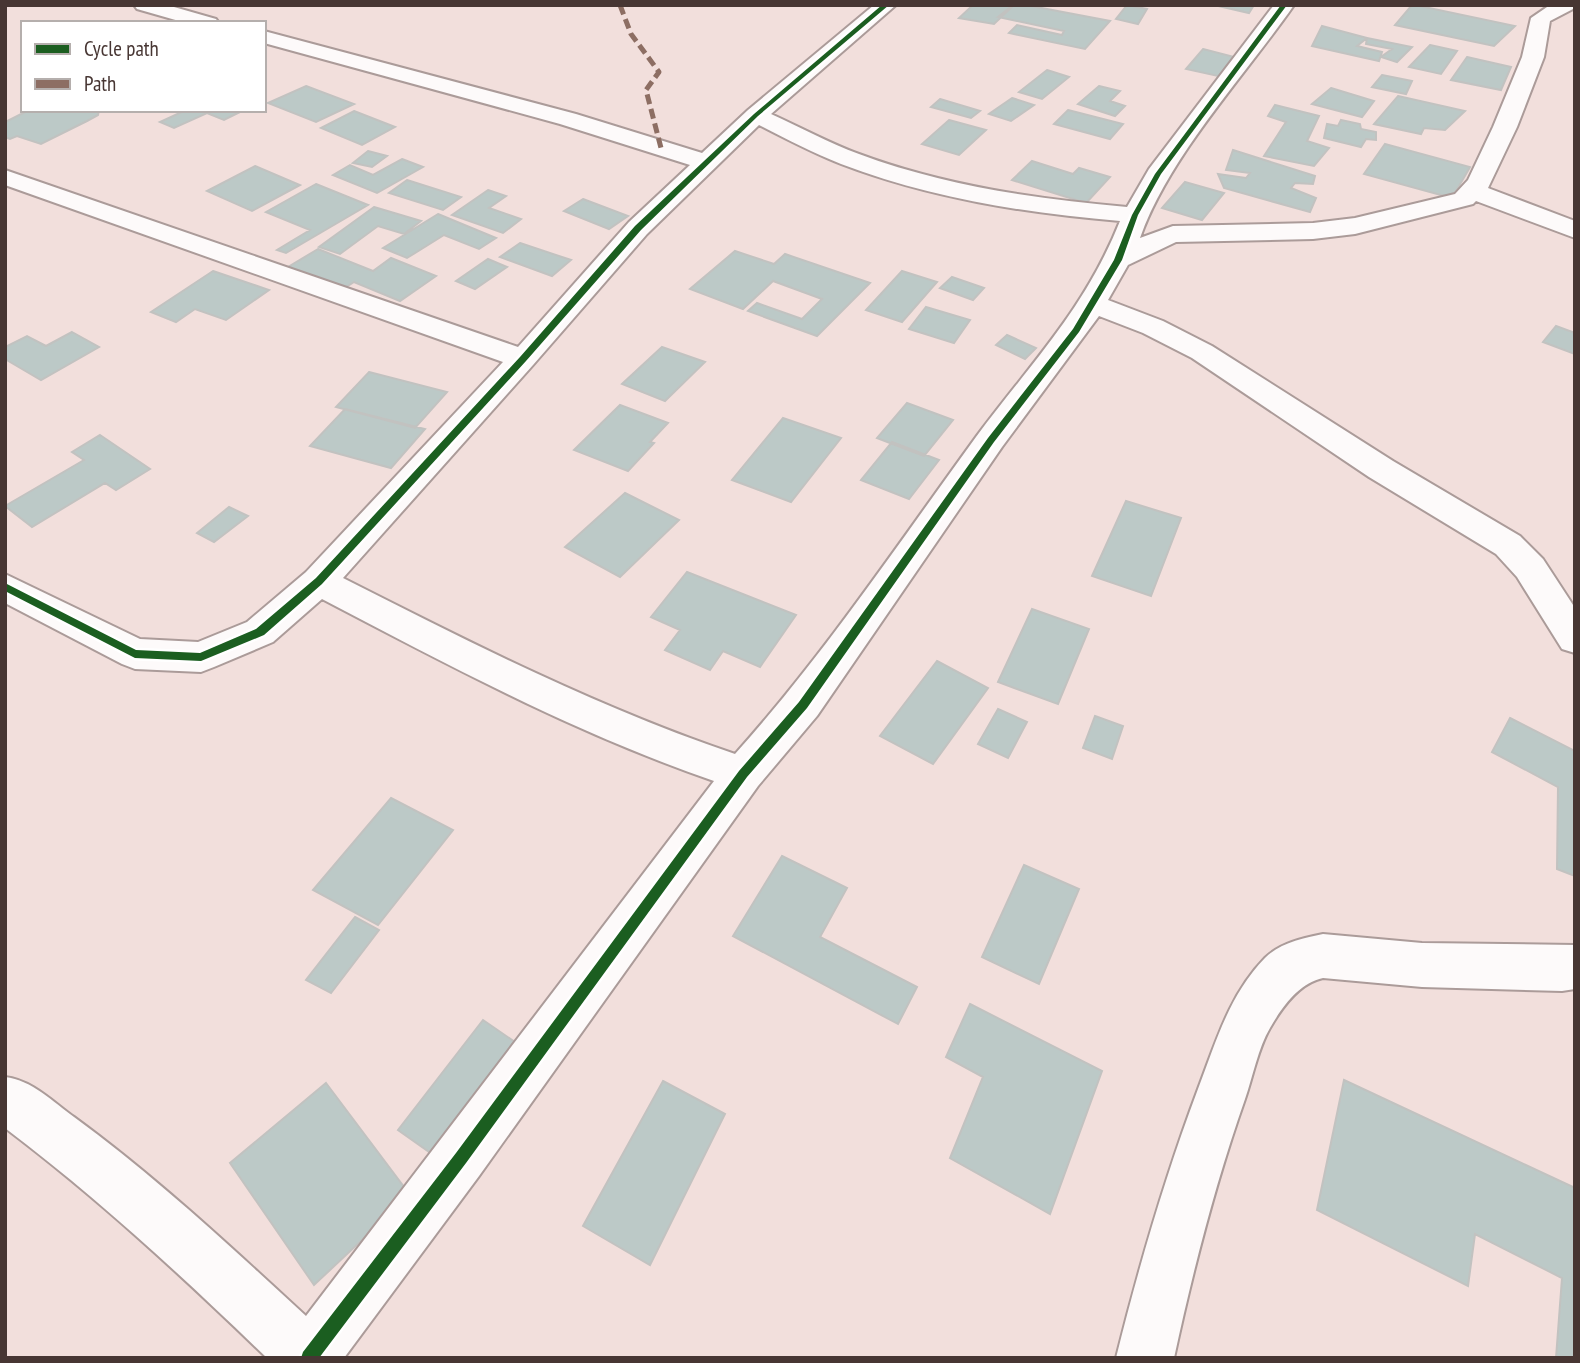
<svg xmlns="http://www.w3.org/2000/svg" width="1580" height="1363" font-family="'PT Sans Narrow',sans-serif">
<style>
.building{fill:#bcc9c7;stroke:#c2c2c0;stroke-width:2}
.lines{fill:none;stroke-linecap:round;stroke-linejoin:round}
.minor-casing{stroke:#ab9b99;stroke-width:4}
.minor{fill:#fdfafa;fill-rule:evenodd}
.quiet{stroke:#8d6e63;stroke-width:5;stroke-dasharray:10 5;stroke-linecap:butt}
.cycleway-casing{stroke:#fff;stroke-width:5}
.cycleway{fill:#1b5e20;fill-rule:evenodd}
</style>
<rect width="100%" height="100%" fill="#f2dfdc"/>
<path class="building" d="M 973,5 L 1014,5 L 994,24 L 959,18 Z
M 1013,5 L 1026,5 L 1110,21 L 1085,49 L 1009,33 L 1017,25 L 1062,35 L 1064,31 L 998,17 Z
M 1127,5 L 1147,9 L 1138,24 L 1116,19 Z
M 1214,5 L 1254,5 L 1249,13 Z
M 1412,5 L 1415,5 L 1515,26 L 1494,46 L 1395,25 Z
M 1322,26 L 1367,38 L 1357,46 L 1382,52 L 1379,61 L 1312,46 Z
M 1367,38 L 1412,47 L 1397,62 L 1381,57 L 1392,49 L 1366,44 Z
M 1430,45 L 1457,51 L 1441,74 L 1409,67 Z
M 1203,49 L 1242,59 L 1227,78 L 1186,69 Z
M 1467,57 L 1511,67 L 1501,90 L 1451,80 Z
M 1047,70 L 1069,77 L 1042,99 L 1019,92 Z
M 1382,75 L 1412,81 L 1406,94 L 1372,87 Z
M 306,86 L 354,104 L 316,122 L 268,103 Z
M 1099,86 L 1120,91 L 1110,101 L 1125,106 L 1115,116 L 1078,104 Z
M 1331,88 L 1374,101 L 1362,117 L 1312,104 Z
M 1398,96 L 1465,111 L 1445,130 L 1424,128 L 1421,134 L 1374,124 Z
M 1012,98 L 1034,105 L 1011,121 L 989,114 Z
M 940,99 L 980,111 L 971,118 L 931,107 Z
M 1275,105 L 1319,116 L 1307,141 L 1329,148 L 1314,166 L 1264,156 L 1286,122 L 1268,116 Z
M 29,110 L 82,111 L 99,110 L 98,115 L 87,121 L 41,144 L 17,136 L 10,139 L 5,137 L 5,122 Z
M 186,110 L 244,110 L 224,120 L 207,113 L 174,128 L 160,122 Z
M 1068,110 L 1123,124 L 1110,139 L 1054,124 Z
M 354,111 L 395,127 L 362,145 L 321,128 Z
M 949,120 L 986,130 L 959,155 L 922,144 Z
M 1341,120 L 1360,124 L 1361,129 L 1376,132 L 1376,140 L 1366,139 L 1361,147 L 1324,138 L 1327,124 L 1338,126 Z
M 1385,144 L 1470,167 L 1452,198 L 1364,174 Z
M 1233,150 L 1315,176 L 1313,184 L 1295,183 L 1291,188 L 1316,198 L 1310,212 L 1224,188 L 1218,174 L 1246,178 L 1250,173 L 1226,170 Z
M 368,151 L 387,156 L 372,167 L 353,163 Z
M 402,159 L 423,167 L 377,193 L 333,175 L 350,165 L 373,175 Z
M 1032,161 L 1073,174 L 1079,168 L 1110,177 L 1086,203 L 1012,180 Z
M 255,166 L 300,185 L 252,211 L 207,191 Z
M 407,180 L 461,197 L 443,210 L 389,193 Z
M 1185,182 L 1224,193 L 1202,220 L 1162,208 Z
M 316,184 L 368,205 L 286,253 L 277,250 L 310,230 L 266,212 Z
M 488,190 L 506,196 L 489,208 L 521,219 L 503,233 L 452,215 Z
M 583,199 L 628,216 L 609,229 L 564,211 Z
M 374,207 L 421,221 L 404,234 L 378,226 L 340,254 L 319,247 Z
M 438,214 L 496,238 L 479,249 L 444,235 L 407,258 L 383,248 Z
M 520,243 L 571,260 L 552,276 L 500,257 Z
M 318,249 L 373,271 L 391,258 L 436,276 L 400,301 L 354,282 L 332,296 L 278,273 Z
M 735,251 L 774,264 L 785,254 L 870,283 L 817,336 L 748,311 L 757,303 L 802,319 L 822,299 L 773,281 L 743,309 L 690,289 Z
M 488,259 L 507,267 L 475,289 L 456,281 Z
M 213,271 L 269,290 L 226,320 L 195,309 L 176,322 L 151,312 Z
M 902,271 L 937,282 L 902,322 L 866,310 Z
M 952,277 L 984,288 L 973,300 L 940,288 Z
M 926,307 L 970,320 L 954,343 L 909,329 Z
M 1556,326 L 1575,333 L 1575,354 L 1543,342 Z
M 72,332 L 99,347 L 41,380 L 5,359 L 5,347 L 27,336 L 46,346 Z
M 1007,335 L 1036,348 L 1025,359 L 996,345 Z
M 662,347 L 705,362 L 665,401 L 622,384 Z
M 369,372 L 447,392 L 415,428 L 336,407 Z
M 907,403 L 953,420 L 924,456 L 877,438 Z
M 620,405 L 668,423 L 650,442 L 654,443 L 628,471 L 574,450 Z
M 345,409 L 425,429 L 391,468 L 310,446 Z
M 783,418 L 841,438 L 791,502 L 732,480 Z
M 100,435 L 150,469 L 116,490 L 105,483 L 32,527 L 5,506 L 84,460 L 72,452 Z
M 892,442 L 939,460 L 909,499 L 861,480 Z
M 625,493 L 679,520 L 620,577 L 565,547 Z
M 1126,501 L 1181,518 L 1151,596 L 1092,576 Z
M 229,507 L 248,516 L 214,542 L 197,533 Z
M 687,572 L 796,615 L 760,667 L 723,651 L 710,670 L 665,650 L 680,630 L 651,617 Z
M 1032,609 L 1089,629 L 1058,704 L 998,682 Z
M 937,661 L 988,688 L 933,764 L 880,736 Z
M 998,709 L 1027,722 L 1008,758 L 978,744 Z
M 1095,716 L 1123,726 L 1112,759 L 1083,748 Z
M 1510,718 L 1575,751 L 1575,876 L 1557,869 L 1558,787 L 1492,752 Z
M 391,798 L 453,830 L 378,925 L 313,890 Z
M 782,856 L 847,888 L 820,937 L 917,987 L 898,1024 L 733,936 Z
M 1024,865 L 1079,889 L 1039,984 L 982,957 Z
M 355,917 L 379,930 L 331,993 L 306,980 Z
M 970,1004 L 1102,1071 L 1050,1214 L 950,1158 L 983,1077 L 946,1057 Z
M 483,1020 L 525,1049 L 442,1161 L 398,1130 Z
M 1344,1080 L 1575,1188 L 1575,1358 L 1556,1358 L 1562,1278 L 1475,1234 L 1468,1286 L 1317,1210 Z
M 663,1081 L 725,1114 L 650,1265 L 583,1226 Z
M 326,1083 L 410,1195 L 314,1285 L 230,1163 Z"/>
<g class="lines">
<g class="minor-casing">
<path id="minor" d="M 134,5 L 167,5 L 216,19 L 219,23 L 186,23 L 137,9 Z
M 874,5 L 896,5 L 771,114 C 800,127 829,143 859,154 C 945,186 1036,199 1127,207 L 1149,169 L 1274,5 L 1294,5 C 1244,77 1169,156 1140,238 L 1173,226 L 1313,223 L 1355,218 L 1455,194 L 1468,180 L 1493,127 L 1522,57 L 1531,18 L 1550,5 L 1575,5 L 1573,9 L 1550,21 L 1544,57 L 1517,127 L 1488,188 L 1575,221 L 1575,238 L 1476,201 L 1473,204 L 1355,234 L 1313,239 L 1176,242 L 1128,265 L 1108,300 L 1163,321 L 1212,346 L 1393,461 L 1520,536 L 1543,559 L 1575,608 L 1575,653 L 1562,649 L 1517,577 L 1496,554 L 1369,477 L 1192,358 L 1143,333 L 1099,316 L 1002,447 L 817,716 L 758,786 L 479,1176 L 344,1358 L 267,1358 C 183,1277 99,1199 5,1128 L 5,1077 C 32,1080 53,1102 74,1117 C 156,1177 231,1247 306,1316 L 714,781 C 577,734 450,666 322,599 L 273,642 L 214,667 L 201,672 L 135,669 L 122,664 L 5,603 L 5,574 L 140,639 L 198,642 L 247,622 L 306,572 L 503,362 L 5,185 L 5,170 L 518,347 L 629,222 L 690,165 L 560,124 L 264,43 L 264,31 L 576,114 L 702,153 L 748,110 ZM 759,125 C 786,139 813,153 841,164 C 930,198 1025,213 1120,221 C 1085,309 1031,363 976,437 C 898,544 824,655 735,754 C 599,708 471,643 343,578 L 533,365 L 647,234 Z
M 1323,934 L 1422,943 L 1575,945 L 1575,989 L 1562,991 L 1422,987 L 1323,978 C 1299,983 1282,1007 1270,1028 C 1258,1048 1253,1076 1245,1099 C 1215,1184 1193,1270 1174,1358 L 1116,1358 C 1139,1266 1165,1177 1198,1089 C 1216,1042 1229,995 1265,958 C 1280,943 1303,938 1323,934 Z"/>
</g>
<use href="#minor" class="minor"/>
<path class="quiet" d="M 620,5 L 631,34 L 659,72 L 646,90 L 661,148"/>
<g class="cycleway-casing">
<path id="cycleway" d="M 882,5 L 889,5 L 758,116 L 641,230 L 526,361 L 322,584 L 264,635 L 201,661 L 135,658 L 5,591 L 5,583 L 136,650 L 200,653 L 256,629 L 316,578 L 520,357 L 635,226 L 754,114 Z
M 1281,5 L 1287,5 L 1161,174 L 1138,215 L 1122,260 L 1079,332 L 994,442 L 807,708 L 747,777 L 466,1163 L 319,1358 L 301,1358 L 303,1352 L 456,1153 L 739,771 L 799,702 L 988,438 L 1073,329 L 1114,260 L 1132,215 L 1155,174 Z"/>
</g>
<use href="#cycleway" class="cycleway"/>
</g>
<rect width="1580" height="1363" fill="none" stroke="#473633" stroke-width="14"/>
<rect x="21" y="21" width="245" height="91" fill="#ffffff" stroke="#b5afad" stroke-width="2"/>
<rect x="35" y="44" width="35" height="10" fill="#1b5e20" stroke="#b5afad" stroke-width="2"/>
<text x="84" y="56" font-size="21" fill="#473633">Cycle path</text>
<rect x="35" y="79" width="35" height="10" fill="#8d6e63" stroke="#b5afad" stroke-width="2"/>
<text x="84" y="91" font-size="21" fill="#473633">Path</text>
</svg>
